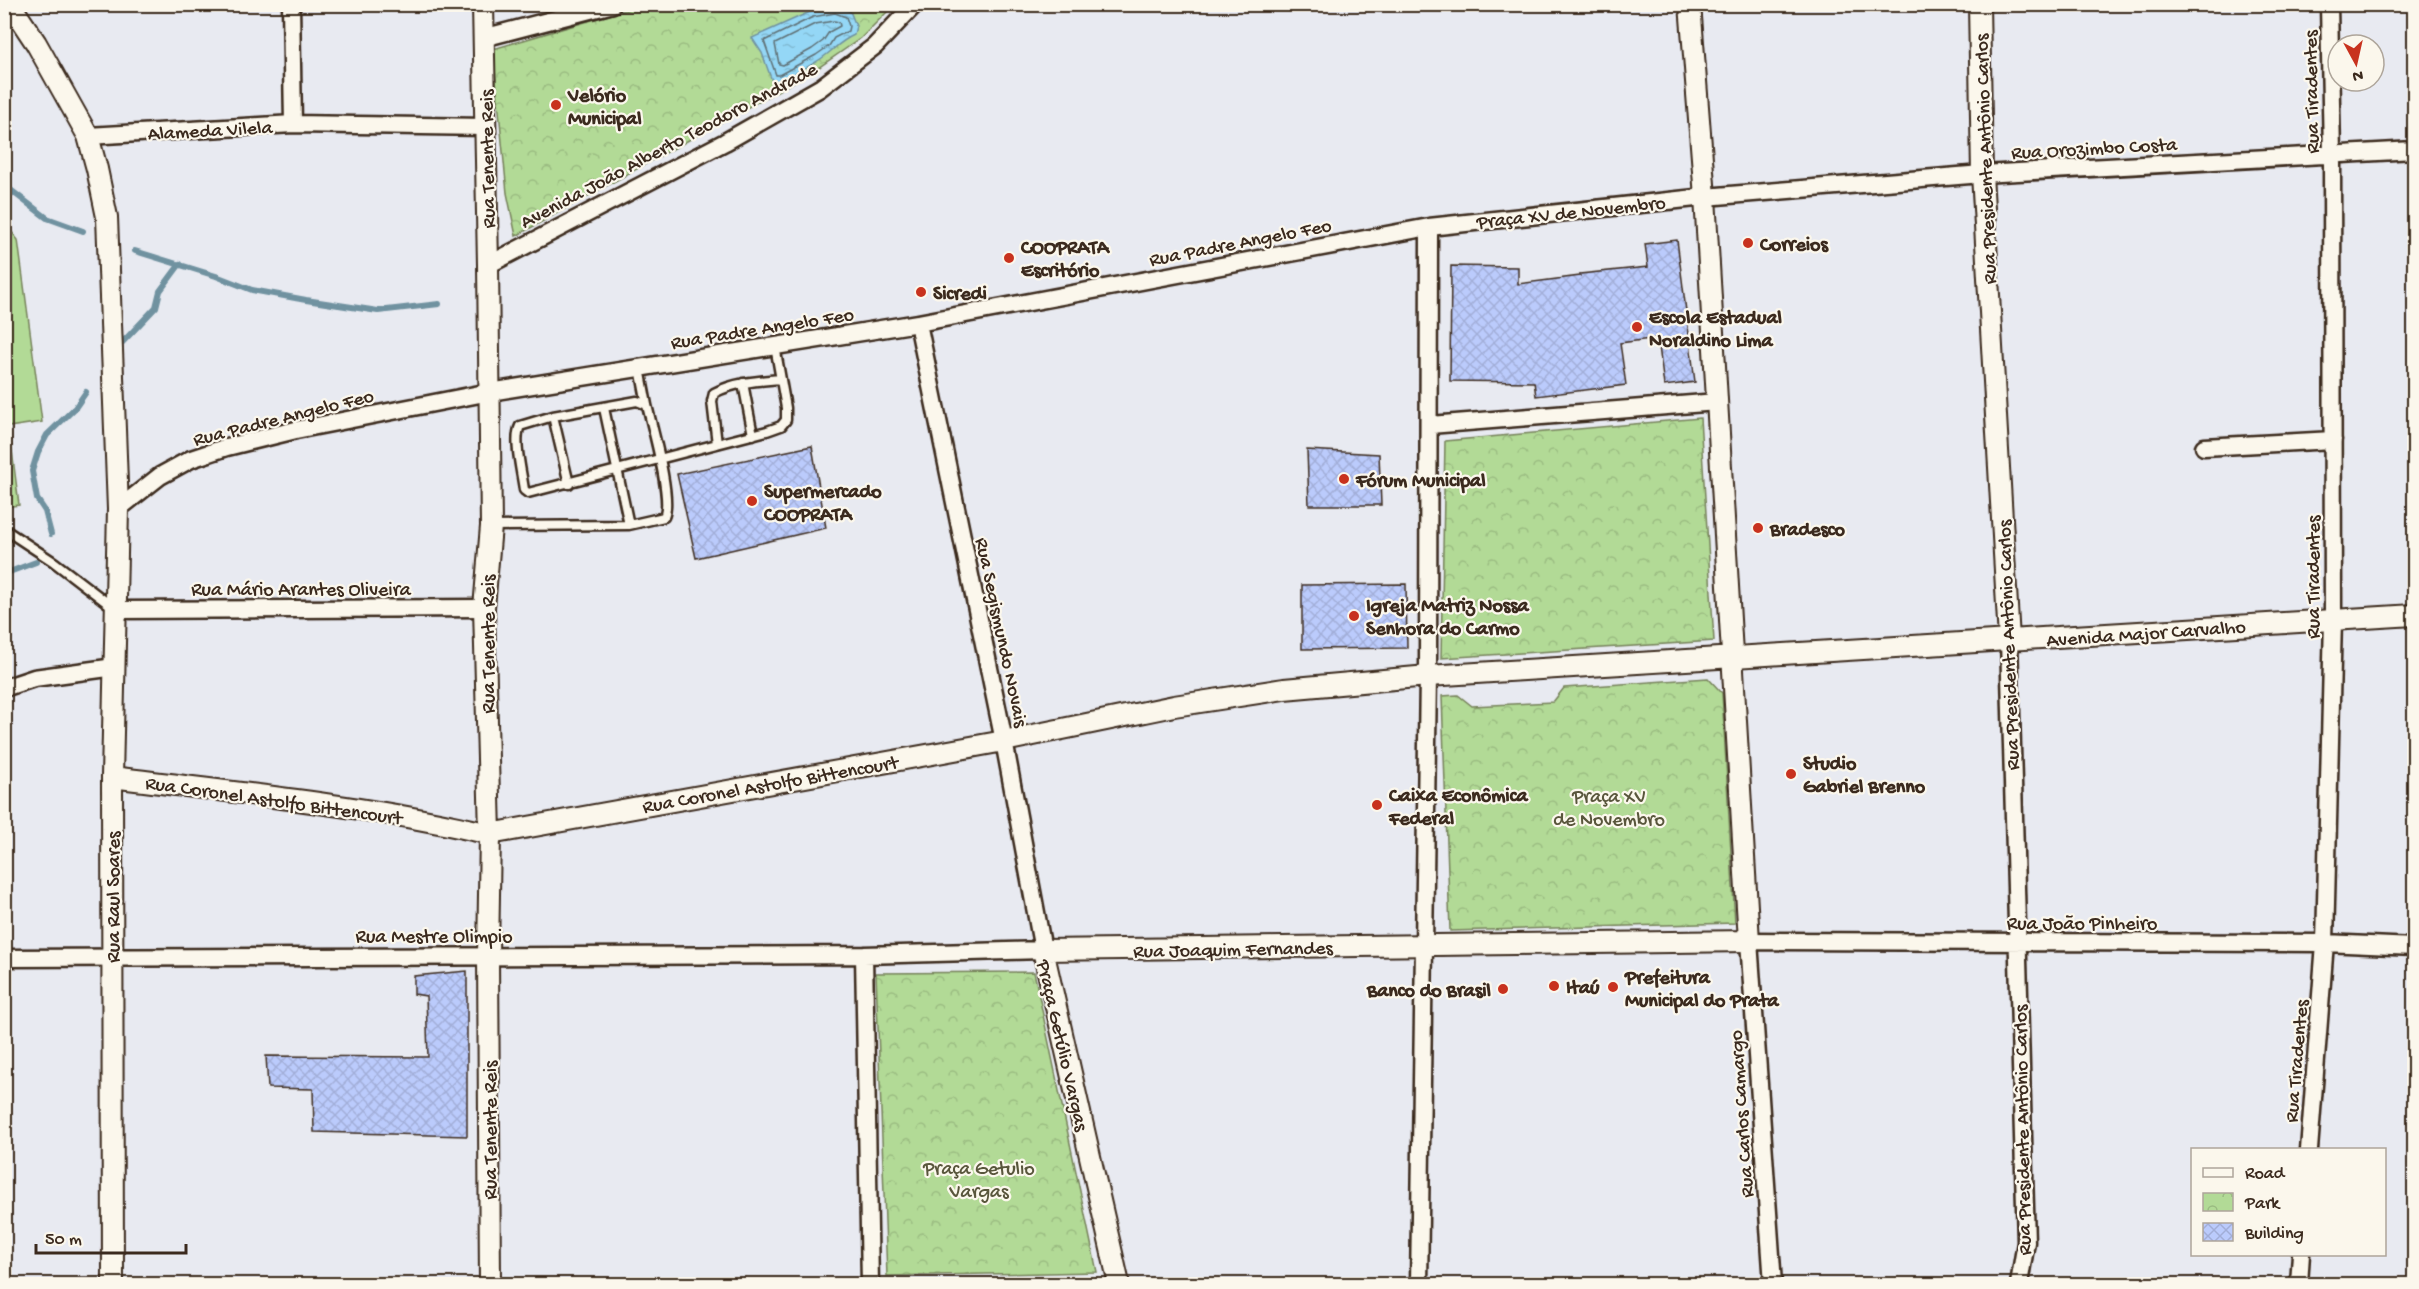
<svg xmlns="http://www.w3.org/2000/svg" width="2419" height="1289" font-family="'Gochi Hand',sans-serif">
<style>
.park{fill:url(#park-crowns);stroke:#76825a;stroke-width:1.5}
.garden{fill:#b2da96;stroke:#76825a;stroke-width:1.5}
.water{fill:url(#water-ripples);stroke:#7092a0;stroke-width:1.5}
.lines{fill:none;stroke-linecap:round;stroke-linejoin:round}
.shore{stroke:#5f6f74;stroke-width:1.5}
.stream{stroke:#7092a0;stroke-width:6}
.building{fill:url(#building-cross-hatch);stroke:#3b2a1e;stroke-width:1.5}
.service-casing{stroke:#3b2a1e;stroke-width:13}
.minor-casing{stroke:#3b2a1e;stroke-width:21}
.tertiary-casing{stroke:#3b2a1e;stroke-width:24}
.service{stroke:#fbf7ec;stroke-width:8}
.minor{stroke:#fbf7ec;stroke-width:16}
.tertiary{stroke:#fbf7ec;stroke-width:20}
.poi-dot{fill:#c8321e;stroke:#fbf7ec;stroke-width:2}
.labels{text-anchor:middle;stroke-width:4.5;stroke-linejoin:round;paint-order:stroke}
.street-label{font-size:20px;fill:#3b2a1e;stroke:#fbf7ec}
.poi-label{font-size:20px;font-weight:bold;fill:#3b2a1e;stroke:#fbf7ec;text-anchor:start}
.park-label{font-size:20px;fill:#59563c;stroke:#fbf7ec}
</style>
<defs>
<pattern id="park-crowns" width="20" height="18" patternUnits="userSpaceOnUse" patternTransform="scale(1.5)"><rect width="20" height="18" fill="#b2da96"/><path d="M2 6a3 3 0 1 1 6 0M12 15a3 3 0 1 1 6 0" fill="none" stroke="#9abb81"/></pattern>
<pattern id="water-ripples" width="26" height="14" patternUnits="userSpaceOnUse" patternTransform="scale(1.5)"><rect width="26" height="14" fill="#94d7f6"/><path d="M2 4q2-2 4 0t4 0M15 11q2-2 4 0t4 0" fill="none" stroke="#80b9d2"/></pattern>
<pattern id="building-cross-hatch" width="8" height="8" patternUnits="userSpaceOnUse" patternTransform="scale(1.5)"><rect width="8" height="8" fill="#bbcbfc"/><path d="M0 0l8 8M0 8l8-8" fill="none" stroke="#a2aed8"/></pattern>
</defs>
<rect width="100%" height="100%" fill="#e8eaf1"/>
<filter id="ink" filterUnits="userSpaceOnUse"><feTurbulence type="fractalNoise" baseFrequency=".0167" numOctaves="2"/><feDisplacementMap in="SourceGraphic" scale="12" xChannelSelector="R" yChannelSelector="G"/><feConvolveMatrix kernelMatrix="1 2 1 2 8 2 1 2 1" color-interpolation-filters="sRGB"/></filter>
<g filter="url(#ink)">
<path class="park" d="M 643,5 L 894,5 L 861,38 L 815,70 L 516,236 L 507,193 L 493,49 Z
M 1700,418 L 1714,641 L 1441,658 L 1445,441 Z
M 1708,678 L 1722,693 L 1735,923 L 1450,931 L 1442,696 L 1458,695 L 1472,706 L 1553,702 L 1564,688 Z
M 1034,972 L 1097,1272 L 887,1276 L 876,973 Z"/>
<path class="garden" d="M 5,223 L 18,240 L 42,422 L 9,427 L 19,505 L 5,507 Z"/>
<path class="water" d="M 834,7 L 850,11 L 856,26 L 854,35 C 839,42 835,49 822,58 C 809,67 793,74 779,83 L 772,81 L 762,53 L 752,38 L 812,11 Z"/>
<g class="lines">
<path class="shore" d="M 835,13 L 846,17 L 849,26 L 848,31 L 834,38 L 829,46 L 816,55 L 779,75 L 776,75 L 764,41 L 813,17 Z
M 834,21 L 839,22 L 840,26 L 829,32 L 823,41 L 812,49 L 783,65 L 779,64 L 775,44 L 815,24 Z"/>
<path class="stream" d="M 4,185 L 47,218 L 83,231
M 135,251 L 216,276 L 252,290 L 306,300 L 378,311 L 439,304
M 118,347 L 156,307 L 160,291 L 180,264
M 51,534 L 45,511 L 37,499 L 32,471 L 38,452 L 47,435 L 75,408 L 86,392
M 4,574 L 36,562"/>
</g>
<path class="building" d="M 1677,240 L 1695,382 L 1664,386 L 1658,338 L 1620,343 L 1626,385 L 1536,396 L 1534,382 L 1450,381 L 1451,266 L 1518,267 L 1518,284 L 1580,276 L 1580,274 L 1648,267 L 1645,244 Z
M 812,446 L 826,528 L 696,558 L 677,474 Z
M 1307,450 L 1379,454 L 1381,505 L 1309,505 Z
M 1406,584 L 1407,648 L 1302,649 L 1302,585 Z
M 467,971 L 467,1136 L 314,1132 L 313,1089 L 268,1088 L 266,1056 L 428,1057 L 426,996 L 414,994 L 414,976 Z"/>
<g class="lines">
<g class="service-casing">
<path id="service" d="M 640,368 L 647,405
M 743,383 L 753,435
M 604,408 L 629,525
M 553,416 L 569,484
M 717,444 L 712,401 L 714,393 C 735,382 758,381 781,379
M 491,526 L 629,525 L 664,517 C 673,499 652,427 647,405 L 637,401 L 553,416 L 520,426 C 513,440 522,473 524,490 L 528,493 L 767,431 L 781,426 L 786,420 L 786,408 L 775,346
M 4,529 L 54,562 L 114,608"/>
</g>
<g class="minor-casing">
<path id="minor" d="M 291,4 L 293,124
M 483,38 L 613,4
M 88,136 L 293,124 L 486,127
M 488,265 L 725,142 L 820,88 L 875,46 L 915,4
M 1430,425 L 1717,402
M 2204,447 L 2333,440
M 118,509 L 160,476 L 191,459 L 227,447 L 296,430 L 490,392 L 918,323 L 1429,227 L 1705,197 L 1982,174 L 2414,150
M 117,610 L 484,608
M 2009,640 L 2026,1242 L 2019,1284
M 4,688 L 34,678 L 115,667
M 864,955 L 870,1284
M 4,958 L 864,955 L 1043,950 L 1004,741 L 918,323
M 2309,1150 L 2325,943 L 2333,620 L 2332,154 L 2329,4
M 1419,1284 L 1428,676 L 1429,227
M 1773,1284 L 1749,941 L 2325,943 L 2414,947
M 2299,1284 L 2301,1254"/>
</g>
<g class="tertiary-casing">
<path id="tertiary" d="M 10,4 L 36,43 L 88,136 L 97,169 L 107,217 L 118,509 L 112,777 L 113,1284
M 483,4 L 488,265 L 491,526 L 484,608 L 490,834 L 488,955 L 490,1284
M 1979,4 L 1982,174 L 2009,640
M 112,777 C 238,793 366,805 490,834 L 1004,741 L 1174,706 L 1284,689 L 1428,676 L 2414,615
M 1119,1284 L 1043,950 L 1749,941 L 1705,197 L 1690,4"/>
</g>
<use href="#service" class="service"/>
<use href="#minor" class="minor"/>
<use href="#tertiary" class="tertiary"/>
</g>
</g>
<g class="poi-dot">
<circle cx="556" cy="105" r="6"/>
<circle cx="1748" cy="243" r="6"/>
<circle cx="1009" cy="258" r="6"/>
<circle cx="921" cy="292" r="6"/>
<circle cx="1637" cy="327" r="6"/>
<circle cx="1344" cy="479" r="6"/>
<circle cx="752" cy="501" r="6"/>
<circle cx="1758" cy="528" r="6"/>
<circle cx="1354" cy="616" r="6"/>
<circle cx="1791" cy="774" r="6"/>
<circle cx="1377" cy="805" r="6"/>
<circle cx="1554" cy="986" r="6"/>
<circle cx="1613" cy="987" r="6"/>
<circle cx="1503" cy="989" r="6"/>
</g>
<g class="labels">
<g class="street-label">
<text transform="translate(2310 92) rotate(-91)" y="7">Rua Tiradentes</text>
<text transform="translate(210 129) rotate(-3)" y="7">Alameda Vilela</text>
<text transform="translate(668 144) rotate(-28)" y="7">Avenida João Alberto Teodoro Andrade</text>
<text transform="translate(2094 147) rotate(-3)" y="7">Rua Orozimbo Costa</text>
<text transform="translate(486 159) rotate(-91)" y="7">Rua Tenente Reis</text>
<text transform="translate(1984 159) rotate(-92)" y="7">Rua Presidente Antônio Carlos</text>
<text transform="translate(1571 211) rotate(-6)" y="7">Praça XV de Novembro</text>
<text transform="translate(1240 241) rotate(-11)" y="7">Rua Padre Angelo Feo</text>
<text transform="translate(762 327) rotate(-9)" y="7">Rua Padre Angelo Feo</text>
<text transform="translate(283 416) rotate(-14)" y="7">Rua Padre Angelo Feo</text>
<text transform="translate(2312 577) rotate(-90)" y="7">Rua Tiradentes</text>
<text x="301" y="595">Rua Mário Arantes Oliveira</text>
<text transform="translate(1003 632) rotate(78)" y="7">Rua Segismundo Novais</text>
<text transform="translate(2146 632) rotate(-4)" y="7">Avenida Major Carvalho</text>
<text transform="translate(487 644) rotate(-90)" y="7">Rua Tenente Reis</text>
<text transform="translate(2007 645) rotate(-92)" y="7">Rua Presidente Antônio Carlos</text>
<text transform="translate(770 783) rotate(-10)" y="7">Rua Coronel Astolfo Bittencourt</text>
<text transform="translate(274 799) rotate(8)" y="7">Rua Coronel Astolfo Bittencourt</text>
<text transform="translate(112 897) rotate(-90)" y="7">Rua Raul Soares</text>
<text x="2082" y="929">Rua João Pinheiro</text>
<text x="434" y="942">Rua Mestre Olimpio</text>
<text transform="translate(1233 948) rotate(-1)" y="7">Rua Joaquim Fernandes</text>
<text transform="translate(1064 1045) rotate(77)" y="7">Praça Getúlio Vargas</text>
<text transform="translate(2295 1061) rotate(-85)" y="7">Rua Tiradentes</text>
<text transform="translate(1740 1114) rotate(-94)" y="7">Rua Carlos Camargo</text>
<text transform="translate(489 1130) rotate(-90)" y="7">Rua Tenente Reis</text>
<text transform="translate(2021 1130) rotate(-91)" y="7">Rua Presidente Antônio Carlos</text>
</g>
<g class="poi-label">
<text x="568" y="101">Velório<tspan x="568" dy="23">Municipal</tspan></text>
<text x="1760" y="250">Correios</text>
<text x="1021" y="253">COOPRATA<tspan x="1021" dy="23">Escritório</tspan></text>
<text x="933" y="299">Sicredi</text>
<text x="1649" y="323">Escola Estadual<tspan x="1649" dy="23">Noraldino Lima</tspan></text>
<text x="1356" y="486">Fórum Municipal</text>
<text x="764" y="497">Supermercado<tspan x="764" dy="23">COOPRATA</tspan></text>
<text x="1770" y="535">Bradesco</text>
<text x="1366" y="611">Igreja Matriz Nossa<tspan x="1366" dy="23">Senhora do Carmo</tspan></text>
<text x="1803" y="769">Studio<tspan x="1803" dy="23">Gabriel Brenno</tspan></text>
<text x="1389" y="801">Caixa Econômica<tspan x="1389" dy="23">Federal</tspan></text>
<text x="1625" y="983">Prefeitura<tspan x="1625" dy="23">Municipal do Prata</tspan></text>
<text x="1566" y="993">Itaú</text>
<text x="1491" y="996" text-anchor="end">Banco do Brasil</text>
</g>
<g class="park-label">
<text x="1609" y="802">Praça XV<tspan x="1609" dy="23">de Novembro</tspan></text>
<text x="979" y="1174">Praça Getulio<tspan x="979" dy="23">Vargas</tspan></text>
</g>
</g>
<rect width="2419" height="1289" fill="none" stroke="#fbf7ec" stroke-width="24"/>
<rect x="12" y="12" width="2395" height="1265" fill="none" stroke="#3b2a1e" stroke-width="2" filter="url(#ink)"/>
<rect x="2191" y="1148" width="195" height="108" fill="#fbf7ec" stroke="#aea59a" stroke-width="1.5"/>
<rect x="2203" y="1168" width="30" height="9" fill="#fbf7ec" stroke="#aea59a" stroke-width="1.5"/>
<text x="2245" y="1178" font-size="18" fill="#3b2a1e">Road</text>
<rect x="2203" y="1193" width="30" height="18" fill="url(#park-crowns)" stroke="#aea59a" stroke-width="1.5"/>
<text x="2245" y="1208" font-size="18" fill="#3b2a1e">Park</text>
<rect x="2203" y="1223" width="30" height="18" fill="url(#building-cross-hatch)" stroke="#aea59a" stroke-width="1.5"/>
<text x="2245" y="1238" font-size="18" fill="#3b2a1e">Building</text>
<g transform="translate(2356 63) rotate(172)"><circle r="28" fill="#fbf7ec" stroke="#aea59a" stroke-width="1.5"/>
<path d="M0-4.5L10 22L0 15L-10 22Z" fill="#c8321e"/>
<text y="-9" font-size="16" font-weight="bold" text-anchor="middle" fill="#3b2a1e">N</text>
</g>
<path d="M36 1244v9h150v-9" fill="none" stroke="#3b2a1e" stroke-width="3"/>
<text x="45" y="1244" font-size="18" fill="#3b2a1e" stroke="#fbf7ec" stroke-width="4.5" paint-order="stroke">50 m</text>
</svg>
